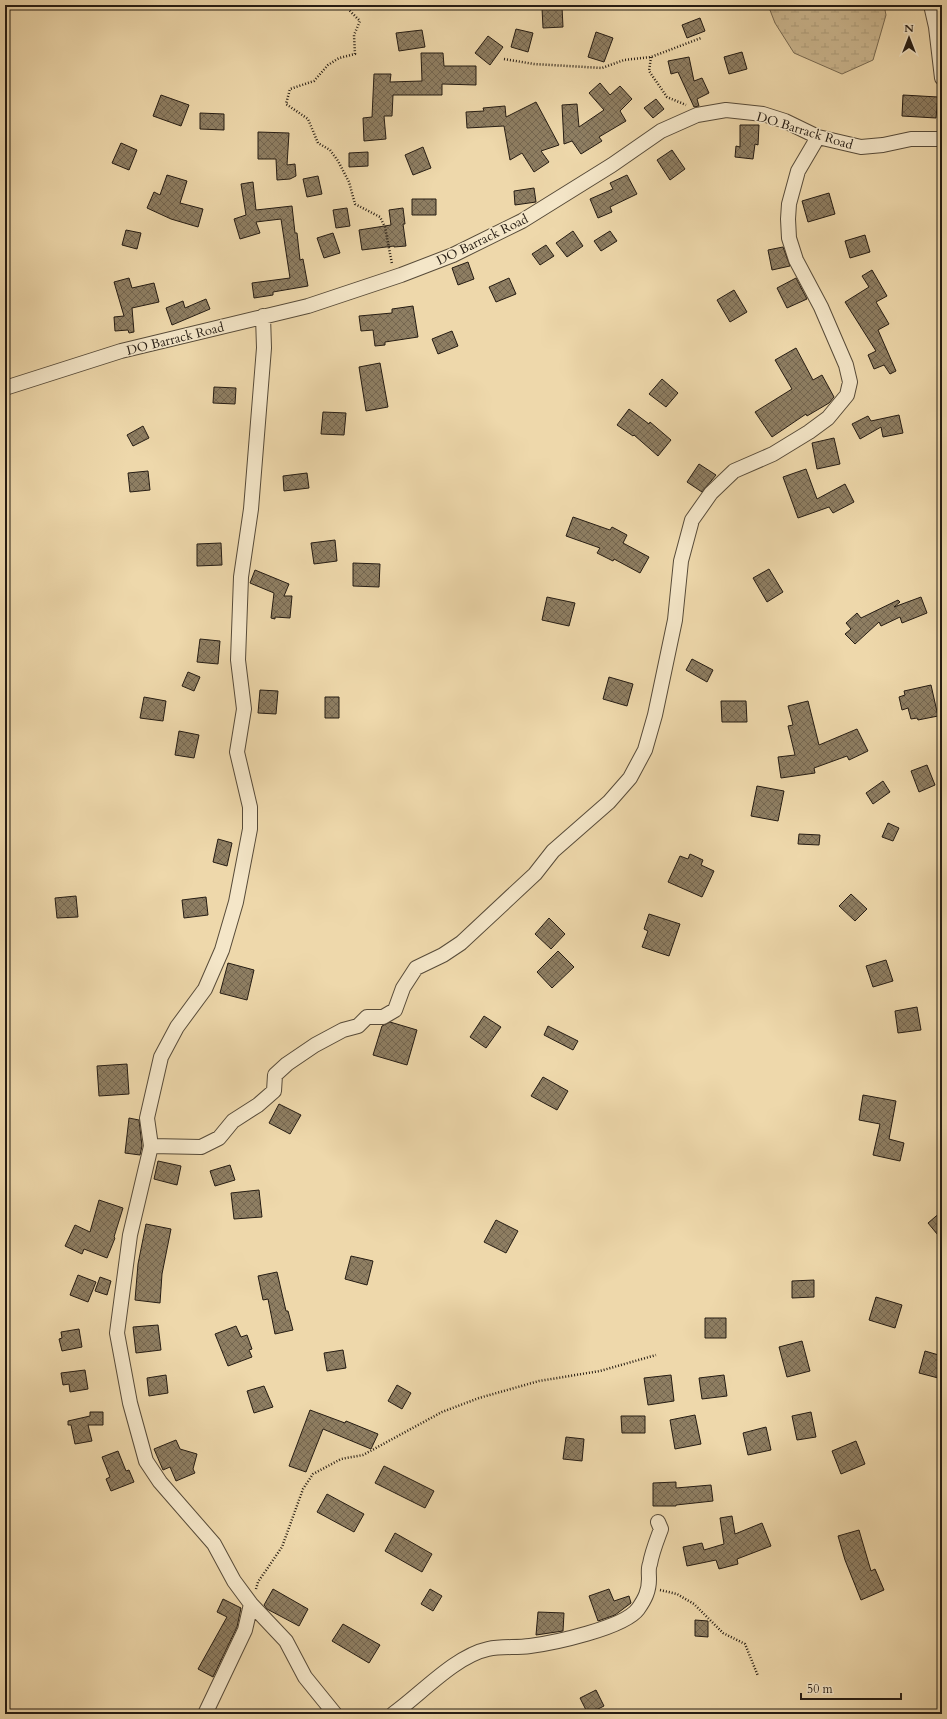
<svg xmlns="http://www.w3.org/2000/svg" width="947" height="1719" font-family="Cardo,serif">
<style>
.wetland{fill:url(#wetland-marsh);stroke:#786a52}
.building{fill:url(#building-cross-hatch);stroke:#251c13}
.lines{fill:none;stroke-linecap:round;stroke-linejoin:round}
.minor-casing{stroke:#574b39;stroke-width:16}
.path{stroke:#251c13;stroke-width:2.5;stroke-dasharray:1 2;stroke-linecap:butt}
.minor{stroke:#f4e6c8;stroke-width:14}
.labels{text-anchor:middle;stroke-width:3;stroke-linejoin:round;paint-order:stroke}
.street-label{font-size:13px;fill:#251c13;stroke:#f4e6c8}
</style>
<defs>
<pattern id="wetland-marsh" width="20" height="14" patternUnits="userSpaceOnUse"><rect width="20" height="14" fill="#ccb891"/><path d="M1 5h8M5 5V1M11 12h8M15 12V8" fill="none" stroke="#af9e7c"/></pattern>
<pattern id="building-cross-hatch" width="8" height="8" patternUnits="userSpaceOnUse"><rect width="8" height="8" fill="#8e7e62"/><path d="M0 0l8 8M0 8l8-8" fill="none" stroke="#746650"/></pattern>
</defs>
<rect width="100%" height="100%" fill="#eed8ab"/>
<filter id="stains"><feTurbulence type="fractalNoise" baseFrequency=".005" numOctaves="4"/><feColorMatrix values="0 0 0 0 .2 0 0 0 0 .09 0 0 0 0 .02 0 0 0 .5 -.17"/></filter>
<radialGradient id="worn" r=".72"><stop offset=".6" stop-color="#630" stop-opacity="0"/><stop offset="1" stop-color="#630" stop-opacity=".3"/></radialGradient>
<path class="wetland" d="M 768,5 L 884,5 L 886,15 L 873,60 L 842,74 L 794,53 L 775,23 Z"/>
<path class="building" d="M 562,7 L 563,27 L 543,28 L 542,8 Z
M 700,18 L 705,31 L 687,38 L 682,25 Z
M 516,29 L 533,33 L 528,52 L 511,47 Z
M 422,30 L 425,47 L 399,51 L 396,33 Z
M 596,32 L 613,38 L 604,62 L 588,57 Z
M 488,36 L 503,47 L 490,65 L 475,53 Z
M 742,52 L 747,69 L 729,74 L 724,57 Z
M 421,53 L 443,53 L 444,66 L 476,66 L 476,85 L 442,84 L 442,95 L 393,95 L 392,116 L 384,116 L 386,139 L 364,141 L 363,118 L 372,117 L 374,74 L 391,74 L 390,82 L 422,81 Z
M 689,57 L 694,81 L 702,78 L 709,93 L 697,99 L 699,106 L 694,107 L 678,72 L 671,74 L 668,61 Z
M 600,83 L 610,95 L 620,86 L 632,99 L 620,111 L 626,121 L 599,137 L 602,141 L 581,154 L 572,141 L 564,144 L 562,105 L 577,104 L 579,127 L 604,110 L 589,93 Z
M 161,95 L 189,105 L 181,126 L 153,116 Z
M 903,95 L 938,97 L 936,118 L 902,116 Z
M 656,99 L 664,109 L 653,118 L 644,108 Z
M 536,102 L 559,145 L 541,151 L 549,162 L 534,172 L 522,153 L 510,160 L 504,126 L 467,128 L 466,112 L 484,111 L 483,108 L 505,106 L 506,117 Z
M 200,113 L 224,114 L 224,130 L 200,129 Z
M 740,125 L 759,125 L 758,145 L 755,144 L 753,159 L 735,157 L 736,146 L 740,147 Z
M 258,132 L 289,133 L 287,165 L 295,164 L 296,176 L 290,179 L 277,180 L 276,159 L 258,159 Z
M 121,143 L 137,150 L 129,170 L 112,163 Z
M 423,147 L 431,168 L 413,175 L 405,155 Z
M 672,150 L 685,169 L 670,180 L 657,160 Z
M 368,152 L 368,166 L 349,167 L 349,153 Z
M 167,175 L 187,181 L 180,203 L 203,209 L 198,227 L 171,219 L 147,208 L 154,192 L 160,195 Z
M 627,175 L 637,194 L 610,207 L 612,212 L 598,218 L 590,199 L 613,189 L 610,183 Z
M 318,176 L 322,194 L 307,197 L 303,179 Z
M 253,182 L 256,210 L 292,206 L 295,233 L 297,233 L 300,260 L 303,259 L 308,286 L 273,292 L 273,295 L 254,298 L 252,283 L 290,278 L 281,219 L 256,222 L 260,233 L 240,239 L 234,219 L 246,215 L 241,184 Z
M 534,188 L 536,202 L 515,205 L 514,191 Z
M 829,193 L 835,214 L 808,222 L 802,201 Z
M 412,199 L 436,199 L 436,215 L 412,215 Z
M 347,208 L 350,226 L 336,228 L 333,210 Z
M 403,208 L 405,224 L 403,224 L 406,246 L 394,247 L 394,246 L 362,250 L 359,230 L 391,225 L 389,210 Z
M 126,230 L 141,233 L 137,249 L 122,245 Z
M 573,231 L 583,246 L 567,257 L 556,243 Z
M 610,231 L 617,241 L 601,251 L 594,241 Z
M 333,233 L 340,253 L 324,258 L 317,238 Z
M 865,235 L 870,252 L 850,258 L 845,241 Z
M 546,245 L 554,256 L 540,265 L 532,254 Z
M 783,247 L 790,266 L 772,270 L 768,250 Z
M 468,262 L 474,279 L 458,285 L 452,268 Z
M 872,270 L 887,296 L 876,302 L 889,324 L 878,330 L 896,371 L 890,374 L 884,365 L 874,369 L 868,355 L 876,351 L 845,302 L 869,287 L 862,276 Z
M 129,278 L 132,288 L 154,283 L 159,302 L 132,308 L 134,332 L 129,333 L 128,330 L 115,331 L 114,317 L 124,316 L 114,282 Z
M 509,278 L 516,294 L 496,302 L 489,287 Z
M 796,278 L 807,299 L 787,308 L 777,288 Z
M 734,290 L 747,312 L 730,322 L 717,300 Z
M 206,299 L 210,309 L 172,325 L 166,308 L 183,301 L 185,308 Z
M 413,306 L 418,337 L 385,342 L 385,345 L 375,346 L 373,330 L 361,331 L 359,316 L 392,313 L 392,309 Z
M 452,331 L 458,346 L 438,354 L 432,339 Z
M 796,348 L 813,380 L 822,375 L 834,397 L 829,403 L 807,416 L 806,414 L 772,437 L 755,412 L 792,389 L 775,360 Z
M 380,363 L 388,407 L 366,411 L 359,367 Z
M 662,379 L 678,393 L 666,407 L 649,394 Z
M 214,387 L 236,388 L 235,404 L 213,403 Z
M 629,409 L 649,424 L 650,422 L 671,440 L 658,456 L 634,435 L 633,436 L 617,425 Z
M 323,412 L 346,413 L 344,435 L 321,434 Z
M 899,415 L 903,433 L 883,437 L 881,427 L 860,439 L 852,424 L 868,416 L 871,421 Z
M 143,426 L 149,438 L 133,446 L 127,435 Z
M 834,438 L 840,464 L 817,469 L 812,443 Z
M 699,464 L 716,475 L 702,492 L 687,482 Z
M 806,469 L 817,499 L 845,484 L 854,502 L 833,513 L 829,507 L 798,518 L 783,477 Z
M 148,471 L 150,490 L 130,492 L 128,473 Z
M 307,473 L 309,488 L 284,491 L 283,476 Z
M 573,517 L 610,530 L 612,527 L 627,535 L 623,543 L 649,557 L 640,573 L 614,559 L 613,561 L 597,553 L 600,548 L 566,536 Z
M 335,540 L 337,561 L 314,564 L 311,543 Z
M 221,543 L 222,565 L 197,566 L 197,544 Z
M 353,563 L 380,564 L 379,587 L 353,586 Z
M 769,569 L 783,592 L 767,602 L 753,578 Z
M 255,570 L 289,584 L 284,596 L 292,596 L 290,618 L 275,617 L 275,619 L 271,618 L 274,593 L 250,583 Z
M 547,597 L 575,603 L 569,626 L 542,620 Z
M 921,597 L 927,613 L 902,623 L 900,617 L 881,626 L 879,622 L 855,644 L 845,634 L 851,629 L 846,623 L 857,613 L 861,618 L 898,600 L 900,602 L 894,607 Z
M 200,639 L 220,641 L 218,664 L 197,662 Z
M 692,659 L 713,670 L 707,682 L 686,670 Z
M 188,672 L 200,677 L 194,691 L 182,686 Z
M 609,677 L 633,684 L 627,706 L 603,699 Z
M 931,685 L 938,716 L 918,720 L 917,718 L 911,719 L 908,708 L 902,710 L 899,697 L 905,695 L 904,691 Z
M 260,690 L 278,691 L 276,714 L 258,713 Z
M 144,697 L 166,701 L 163,721 L 140,718 Z
M 325,697 L 339,697 L 339,718 L 325,718 Z
M 721,701 L 746,701 L 747,722 L 722,722 Z
M 808,701 L 819,745 L 857,729 L 868,751 L 849,760 L 847,756 L 814,768 L 815,773 L 781,778 L 778,757 L 795,755 L 788,726 L 793,725 L 788,706 Z
M 179,731 L 199,735 L 194,758 L 175,755 Z
M 927,765 L 935,785 L 919,792 L 911,771 Z
M 883,781 L 890,792 L 873,804 L 866,793 Z
M 757,786 L 784,791 L 778,821 L 751,816 Z
M 888,823 L 899,828 L 893,841 L 882,837 Z
M 799,834 L 820,835 L 819,845 L 798,844 Z
M 218,839 L 232,843 L 227,866 L 213,862 Z
M 690,854 L 703,860 L 701,865 L 714,871 L 702,897 L 668,882 L 680,856 L 688,859 Z
M 851,894 L 867,909 L 855,921 L 839,906 Z
M 76,896 L 78,917 L 57,918 L 55,898 Z
M 206,897 L 208,915 L 184,918 L 182,900 Z
M 649,914 L 680,924 L 669,956 L 642,947 L 648,931 L 644,929 Z
M 549,918 L 565,934 L 551,949 L 535,934 Z
M 558,951 L 574,967 L 552,988 L 537,972 Z
M 886,960 L 893,981 L 873,987 L 866,966 Z
M 228,963 L 254,970 L 247,1000 L 220,993 Z
M 917,1007 L 921,1030 L 898,1033 L 895,1011 Z
M 484,1016 L 501,1027 L 486,1048 L 470,1037 Z
M 390,1022 L 417,1030 L 407,1065 L 373,1055 L 382,1026 Z
M 548,1026 L 578,1041 L 573,1050 L 544,1035 Z
M 127,1064 L 129,1094 L 99,1096 L 97,1066 Z
M 543,1077 L 568,1091 L 557,1110 L 531,1096 Z
M 863,1095 L 896,1101 L 889,1139 L 904,1143 L 900,1161 L 873,1155 L 880,1124 L 859,1120 Z
M 279,1104 L 301,1115 L 290,1134 L 269,1123 Z
M 129,1118 L 139,1120 L 142,1146 L 140,1155 L 125,1153 Z
M 158,1161 L 181,1166 L 177,1185 L 154,1179 Z
M 230,1165 L 235,1180 L 215,1186 L 210,1171 Z
M 259,1190 L 262,1217 L 234,1219 L 231,1193 Z
M 99,1200 L 123,1208 L 114,1237 L 115,1238 L 107,1258 L 84,1249 L 82,1254 L 65,1246 L 75,1225 L 90,1232 Z
M 942,1211 L 942,1240 L 928,1223 Z
M 496,1220 L 518,1231 L 506,1253 L 484,1242 Z
M 146,1224 L 171,1229 L 162,1274 L 160,1303 L 135,1300 L 138,1264 Z
M 351,1256 L 373,1261 L 367,1285 L 345,1279 Z
M 277,1272 L 286,1311 L 288,1311 L 293,1330 L 275,1334 L 268,1299 L 263,1300 L 258,1276 Z
M 78,1275 L 96,1282 L 88,1302 L 70,1295 Z
M 100,1277 L 111,1281 L 107,1295 L 95,1291 Z
M 814,1280 L 814,1297 L 792,1298 L 792,1281 Z
M 876,1297 L 902,1305 L 895,1328 L 869,1320 Z
M 705,1318 L 726,1318 L 726,1338 L 705,1338 Z
M 158,1325 L 161,1350 L 136,1353 L 133,1327 Z
M 236,1326 L 241,1337 L 247,1335 L 252,1349 L 249,1350 L 252,1357 L 228,1366 L 215,1334 Z
M 79,1329 L 82,1347 L 62,1351 L 59,1339 L 62,1338 L 61,1332 Z
M 802,1341 L 810,1371 L 787,1377 L 779,1347 Z
M 343,1350 L 346,1368 L 327,1371 L 324,1353 Z
M 925,1351 L 942,1356 L 942,1379 L 919,1373 Z
M 85,1370 L 88,1389 L 70,1392 L 69,1384 L 63,1385 L 61,1373 Z
M 166,1375 L 168,1393 L 149,1396 L 147,1378 Z
M 671,1375 L 674,1401 L 648,1405 L 644,1378 Z
M 724,1375 L 727,1396 L 702,1399 L 699,1378 Z
M 397,1385 L 411,1393 L 402,1409 L 388,1401 Z
M 264,1386 L 273,1407 L 254,1413 L 247,1391 Z
M 310,1410 L 345,1423 L 346,1421 L 378,1434 L 371,1449 L 323,1429 L 306,1472 L 289,1466 Z
M 90,1412 L 103,1412 L 103,1425 L 88,1425 L 92,1441 L 75,1444 L 71,1425 L 68,1425 L 68,1421 L 90,1416 Z
M 811,1412 L 816,1437 L 797,1440 L 792,1416 Z
M 695,1415 L 701,1444 L 675,1449 L 670,1420 Z
M 621,1416 L 645,1416 L 645,1433 L 622,1433 Z
M 766,1427 L 771,1450 L 748,1455 L 743,1433 Z
M 566,1437 L 584,1439 L 582,1461 L 563,1459 Z
M 176,1440 L 180,1449 L 197,1454 L 193,1469 L 195,1473 L 176,1481 L 170,1467 L 163,1470 L 154,1449 Z
M 856,1441 L 865,1464 L 841,1474 L 832,1451 Z
M 118,1451 L 126,1471 L 129,1470 L 134,1482 L 111,1491 L 106,1479 L 110,1477 L 102,1457 Z
M 384,1466 L 434,1491 L 425,1508 L 375,1483 Z
M 676,1482 L 676,1488 L 711,1485 L 713,1501 L 676,1505 L 676,1506 L 653,1506 L 653,1483 Z
M 327,1494 L 364,1514 L 354,1532 L 317,1512 Z
M 732,1516 L 735,1534 L 762,1523 L 771,1546 L 737,1559 L 738,1564 L 719,1569 L 716,1560 L 687,1566 L 683,1547 L 702,1543 L 704,1550 L 724,1544 L 720,1518 Z
M 859,1530 L 871,1571 L 875,1569 L 884,1590 L 861,1600 L 845,1560 L 838,1536 Z
M 395,1533 L 432,1554 L 422,1572 L 385,1551 Z
M 273,1589 L 308,1609 L 299,1626 L 267,1609 L 264,1605 Z
M 430,1589 L 442,1596 L 433,1611 L 421,1604 Z
M 609,1589 L 614,1601 L 629,1596 L 631,1603 L 615,1615 L 598,1621 L 589,1596 Z
M 223,1599 L 241,1608 L 237,1627 L 213,1677 L 198,1669 L 227,1617 L 217,1612 Z
M 538,1612 L 564,1613 L 563,1631 L 536,1635 Z
M 695,1620 L 708,1621 L 708,1637 L 695,1636 Z
M 343,1624 L 380,1645 L 369,1663 L 332,1641 Z
M 596,1690 L 604,1706 L 588,1714 L 580,1698 Z"/>
<g class="lines">
<g class="minor-casing">
<path id="minor" d="M 931,5 L 936,27 L 942,78
M 263,316 L 264,348 L 251,509 L 241,577 L 238,660 L 244,709 L 237,752 L 250,807 L 250,829 L 236,902 L 222,950 L 205,989 L 177,1027 L 161,1057 L 147,1118 L 151,1146 L 130,1235 L 117,1333 L 130,1403 L 146,1461 L 160,1482 L 214,1544 L 234,1581 L 251,1604 L 286,1641 L 305,1677 L 335,1714
M 5,388 L 121,351 L 308,306 L 401,275 L 453,255 L 522,221 L 612,165 L 661,131 L 697,115 L 726,110 L 763,114 L 785,121 L 818,137 L 861,147 L 883,145 L 911,139 L 942,139
M 151,1146 L 201,1147 L 219,1138 L 233,1121 L 258,1105 L 274,1091 L 275,1075 L 287,1064 L 315,1045 L 343,1030 L 358,1026 L 367,1017 L 383,1017 L 395,1010 L 403,988 L 416,968 L 443,955 L 461,943 L 535,874 L 553,851 L 609,802 L 630,778 L 645,750 L 655,715 L 675,620 L 681,561 L 692,520 L 711,493 L 734,471 L 773,454 L 809,432 L 828,418 L 847,395 L 850,382 L 846,365 L 821,307 L 796,260 L 789,238 L 788,219 L 789,204 L 798,171 L 818,137
M 205,1714 L 245,1630 L 251,1604
M 393,1714 C 420,1695 455,1656 488,1649 C 502,1646 516,1648 530,1646 C 553,1643 624,1628 638,1609 C 645,1599 649,1591 649,1579 C 649,1574 648,1568 650,1564 C 652,1552 657,1540 661,1529 L 658,1522"/>
</g>
<path class="path" d="M 349,5 L 349,10 L 360,21 L 354,35 L 355,54 L 339,58 L 328,65 L 314,81 L 290,89 L 286,104 L 308,119 L 318,143 L 330,150 L 338,161 L 349,182 L 355,204 L 380,217 L 385,227 L 392,264
M 673,5 L 681,7
M 651,57 L 649,71 L 667,97 L 686,105
M 504,59 L 534,64 L 602,68 L 624,60 L 651,57 L 701,38
M 256,1589 L 258,1582 L 282,1547 L 303,1489 L 313,1474 L 341,1459 L 363,1455 L 442,1412 L 479,1398 L 539,1381 L 600,1371 L 656,1355
M 660,1590 L 677,1594 L 694,1604 L 723,1633 L 745,1644 L 758,1676"/>
<use href="#minor" class="minor"/>
</g>
<g class="labels">
<g class="street-label">
<text transform="translate(805 130) rotate(17)" y="5">DO Barrack Road</text>
<text transform="translate(482 239) rotate(-26)" y="5">DO Barrack Road</text>
<text transform="translate(175 338) rotate(-14)" y="5">DO Barrack Road</text>
</g>
</g>
<rect width="947" height="1719" fill="none" stroke="#eed8ab" stroke-width="20"/>
<rect x="6" y="6" width="935" height="1707" fill="none" stroke="#251c13" stroke-width="2"/>
<rect x="10" y="10" width="927" height="1699" fill="none" stroke="#251c13"/>
<g transform="translate(909 38)" stroke="#f4e6c8" stroke-width="3" paint-order="stroke">
<path d="M0-3L7 15L0 10L-7 15Z" fill="#251c13"/>
<text y="-6" font-size="11" font-weight="bold" text-anchor="middle" fill="#251c13">N</text>
</g>
<path d="M801 1693v6h100v-6" fill="none" stroke="#251c13" stroke-width="2"/>
<text x="807" y="1693" font-size="12" fill="#251c13" stroke="#f4e6c8" stroke-width="3" paint-order="stroke">50 m</text>
<rect width="100%" height="100%" filter="url(#stains)"/>
<rect width="100%" height="100%" fill="url(#worn)"/>
</svg>
